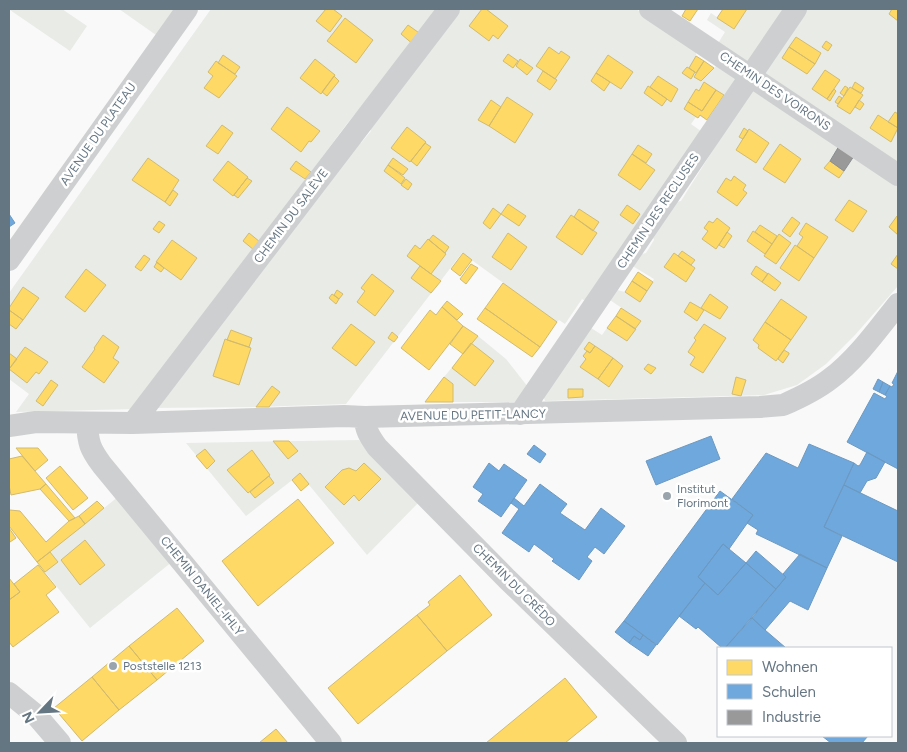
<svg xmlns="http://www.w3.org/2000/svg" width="907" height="752" font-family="Figtree,sans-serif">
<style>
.green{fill:#e8ebe6}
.homes{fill:#ffd966;stroke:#d1bb6f}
.schools{fill:#6fa8dc;stroke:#6c99c1}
.industry{fill:#999;stroke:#898e92}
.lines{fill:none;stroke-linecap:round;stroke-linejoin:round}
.minor{stroke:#cecfd0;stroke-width:22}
.poi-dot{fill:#99a4ac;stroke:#fff;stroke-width:2}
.labels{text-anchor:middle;stroke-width:5;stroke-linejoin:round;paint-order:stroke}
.street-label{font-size:12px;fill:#657683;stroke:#fff}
.poi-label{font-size:12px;fill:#657683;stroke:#fff;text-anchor:start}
</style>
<rect width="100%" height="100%" fill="#f9f9f9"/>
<path class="green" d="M 11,9 L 62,9 L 87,26 L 70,51 L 10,10 Z
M 119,9 L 174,9 L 156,35 Z
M 211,9 L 442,9 L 346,125 L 311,172 L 296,161 L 290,169 L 309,183 L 135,409 L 16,412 L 29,394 L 9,379 L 9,293 Z
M 458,9 L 636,9 L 696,49 L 696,56 L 714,68 L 718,64 L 738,77 L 712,124 L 700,116 L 698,118 L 696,117 L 691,124 L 705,134 L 588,303 L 582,299 L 565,324 L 559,320 L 557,322 L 462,253 L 346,404 L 256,407 L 152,408 L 357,140 L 361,143 L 371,131 L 369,124 Z
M 747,9 L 791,9 L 747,64 L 717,45 L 725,32 L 707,20 L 711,13 L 734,29 Z
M 806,9 L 898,9 L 898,165 L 765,76 L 764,71 Z
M 758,90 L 898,183 L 898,286 L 855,335 L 826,364 L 797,385 L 764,395 L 545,401 L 542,393 L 588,326 L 602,335 L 607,328 L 627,341 L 641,321 L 607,298 L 613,289 L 625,292 L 640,302 L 654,279 L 631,265 L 638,255 L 646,253 L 654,240 L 652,234 L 674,203 L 681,201 L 750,91 Z
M 478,336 L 506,359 L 528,387 L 515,402 L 453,402 L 453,384 L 444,377 Z
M 359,440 L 421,500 L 367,555 L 300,474 L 246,516 L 186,443 Z
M 119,496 L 173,561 L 90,628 L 37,562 Z"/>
<path class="homes" d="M 326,9 L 333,9 L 342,16 L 330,32 L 316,21 Z
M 482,9 L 486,9 L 508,26 L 498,39 L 493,35 L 489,41 L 469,26 Z
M 686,9 L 698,9 L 690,21 L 682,16 Z
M 723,9 L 747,9 L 734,29 L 717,18 Z
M 892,9 L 898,9 L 898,21 L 889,14 Z
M 345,18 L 373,40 L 356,63 L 327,41 Z
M 408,25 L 422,35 L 414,45 L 401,34 Z
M 796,37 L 821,53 L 815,64 L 789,47 Z
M 826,41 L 832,45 L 828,51 L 822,47 Z
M 549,47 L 559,54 L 561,51 L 570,57 L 555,79 L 536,66 Z
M 789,47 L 815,64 L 807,74 L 782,58 Z
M 508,54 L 518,61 L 513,68 L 503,61 Z
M 223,55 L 240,67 L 235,74 L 218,63 Z
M 608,55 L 633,72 L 621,89 L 596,73 Z
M 696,56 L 704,61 L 696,73 L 689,68 Z
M 315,59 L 335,75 L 321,94 L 300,78 Z
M 520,59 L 533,68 L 527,75 L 516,66 Z
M 216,61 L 237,76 L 219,98 L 204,88 L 213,76 L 208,72 Z
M 704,61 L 714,68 L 701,81 L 694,77 Z
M 687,67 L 695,72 L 691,79 L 682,73 Z
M 825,70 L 840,80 L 827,99 L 812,89 Z
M 543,71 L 557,80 L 550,90 L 537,81 Z
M 596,73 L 610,82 L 604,91 L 591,81 Z
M 334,76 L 339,81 L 327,96 L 322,92 Z
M 658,76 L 678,89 L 671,102 L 650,87 Z
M 704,82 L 716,90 L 702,111 L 688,102 L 696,89 L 699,91 Z
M 855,82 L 864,88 L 861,93 L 852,88 Z
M 648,86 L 667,99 L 662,106 L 644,93 Z
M 845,86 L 848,88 L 844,96 L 840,93 Z
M 850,87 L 863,95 L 850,114 L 837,106 Z
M 834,89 L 836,91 L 830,101 L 827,99 Z
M 716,90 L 724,95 L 707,120 L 700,115 L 698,118 L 684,109 L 688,102 L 702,111 Z
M 839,96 L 842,98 L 838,104 L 835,102 Z
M 507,97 L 533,114 L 515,143 L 489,126 Z
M 491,100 L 501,107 L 489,126 L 478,120 Z
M 859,100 L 864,104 L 860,110 L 855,107 Z
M 287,107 L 320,131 L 311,142 L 309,141 L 301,152 L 271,129 Z
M 895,112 L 898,114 L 898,128 L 888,122 Z
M 878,115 L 898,128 L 891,142 L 870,128 Z
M 222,125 L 233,133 L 218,154 L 206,146 Z
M 407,127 L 426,142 L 410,162 L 391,148 Z
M 744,128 L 748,131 L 743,139 L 739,137 Z
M 749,129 L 769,143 L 756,163 L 736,150 Z
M 425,143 L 431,147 L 417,166 L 411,161 Z
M 780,144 L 801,159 L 785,183 L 763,169 Z
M 638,145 L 652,154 L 646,163 L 632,154 Z
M 632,154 L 655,170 L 640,190 L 618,175 Z
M 148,158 L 179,180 L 165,202 L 132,180 Z
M 393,158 L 408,169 L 403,175 L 388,165 Z
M 228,161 L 248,177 L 233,196 L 213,180 Z
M 296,161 L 311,172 L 305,179 L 290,169 Z
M 830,161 L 844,171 L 839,178 L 824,168 Z
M 388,165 L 405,178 L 401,184 L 384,171 Z
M 734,176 L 746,185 L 743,190 L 747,193 L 737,206 L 717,192 L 726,178 L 731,181 Z
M 247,178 L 252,181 L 238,198 L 234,195 Z
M 406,179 L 412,184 L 408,190 L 401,185 Z
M 173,190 L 178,194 L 170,206 L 165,202 Z
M 849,200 L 867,211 L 853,232 L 835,220 Z
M 508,204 L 526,216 L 519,226 L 501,214 Z
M 627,205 L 640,214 L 633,224 L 620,215 Z
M 493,208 L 501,214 L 490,229 L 483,223 Z
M 579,209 L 599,222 L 593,231 L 574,217 Z
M 571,215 L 597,233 L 582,255 L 556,237 Z
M 897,216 L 898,217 L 898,235 L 889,227 Z
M 792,217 L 800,223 L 790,237 L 782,231 Z
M 717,218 L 730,228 L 716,249 L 702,239 L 708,231 L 704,228 L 709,221 L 713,223 Z
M 159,221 L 165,225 L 159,233 L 153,229 Z
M 806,223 L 828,237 L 814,258 L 797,246 L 803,237 L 799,234 Z
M 760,225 L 777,236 L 772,244 L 755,232 Z
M 753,231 L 772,244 L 765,254 L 747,241 Z
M 727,232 L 732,236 L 724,248 L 719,245 Z
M 249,233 L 260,242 L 254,250 L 243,241 Z
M 508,233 L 527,247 L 511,270 L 492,257 Z
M 779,234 L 791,243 L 776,264 L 764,256 Z
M 433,235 L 449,247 L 445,253 L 429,240 Z
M 428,239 L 446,254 L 431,274 L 407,256 L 415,245 L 420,249 Z
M 172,240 L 197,258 L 181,280 L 156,262 Z
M 795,245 L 814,258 L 799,281 L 780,268 Z
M 682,251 L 695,260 L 691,265 L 678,256 Z
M 463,253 L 472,260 L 460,276 L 451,269 Z
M 674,253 L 695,268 L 686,282 L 664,267 Z
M 898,254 L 898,269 L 891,264 Z
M 144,255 L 150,259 L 141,271 L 135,267 Z
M 157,262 L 164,268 L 161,272 L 154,267 Z
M 471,264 L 478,268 L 466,284 L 460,279 Z
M 420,266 L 441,281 L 431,293 L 411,278 Z
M 756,266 L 768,274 L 762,282 L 751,274 Z
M 86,269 L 106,285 L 85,312 L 65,297 Z
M 638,272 L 653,282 L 647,291 L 632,281 Z
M 768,273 L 781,283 L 775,291 L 762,282 Z
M 372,274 L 394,291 L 375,316 L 357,302 L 365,291 L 361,288 Z
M 632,281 L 647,291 L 640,302 L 625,292 Z
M 503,283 L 557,322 L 540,347 L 485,308 Z
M 23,287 L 39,298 L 23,320 L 9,310 L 9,308 Z
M 337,290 L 343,294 L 339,299 L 334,295 Z
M 332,294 L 339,299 L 336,304 L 329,298 Z
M 710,294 L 728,307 L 720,319 L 701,308 Z
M 781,299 L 807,317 L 791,340 L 765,322 Z
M 447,301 L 463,314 L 457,320 L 442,307 Z
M 690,302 L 704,310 L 697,321 L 684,312 Z
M 442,307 L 463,326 L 429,370 L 401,348 L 430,310 L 436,315 Z
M 485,308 L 540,347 L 532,357 L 477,319 Z
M 621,308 L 641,321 L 635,329 L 616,316 Z
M 9,310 L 23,320 L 16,329 L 9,324 Z
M 616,316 L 636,329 L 627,341 L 607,328 Z
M 765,322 L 791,340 L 776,361 L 758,348 L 759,345 L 753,340 Z
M 351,324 L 375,342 L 356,366 L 332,348 Z
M 704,324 L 726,338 L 703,373 L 690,365 L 695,357 L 688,352 L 696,340 L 694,338 Z
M 463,326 L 478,336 L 463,354 L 450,344 Z
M 231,330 L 252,338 L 249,347 L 227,340 Z
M 392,332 L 398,337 L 394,342 L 388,338 Z
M 103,335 L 119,347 L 113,358 L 119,362 L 104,383 L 82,367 L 95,349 L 94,348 Z
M 225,339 L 251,348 L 239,385 L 213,376 Z
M 589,342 L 595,346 L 590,353 L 584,349 Z
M 471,343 L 494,361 L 475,386 L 452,368 Z
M 595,346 L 613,358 L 598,379 L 580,367 L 586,359 L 583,356 L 587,351 L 590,353 Z
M 25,347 L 48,362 L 39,374 L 36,372 L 27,383 L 9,369 Z
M 784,350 L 789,353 L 789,354 L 783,363 L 778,359 Z
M 9,353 L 17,359 L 10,368 L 9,367 Z
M 613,358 L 623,366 L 609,387 L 598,379 Z
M 648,364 L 656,368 L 651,374 L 644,369 Z
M 444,377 L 453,384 L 453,402 L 425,402 Z
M 736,377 L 746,380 L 741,396 L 732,394 Z
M 51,380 L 58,385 L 43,406 L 36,401 Z
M 272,386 L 280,392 L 269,407 L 256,407 Z
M 568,389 L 583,389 L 583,397 L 568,398 Z
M 273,441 L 289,441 L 298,451 L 288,459 Z
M 16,448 L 38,448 L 48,460 L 35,471 Z
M 205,449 L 215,461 L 207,469 L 196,456 Z
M 252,450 L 270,475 L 248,493 L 227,470 Z
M 22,456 L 46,484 L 40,489 L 11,495 L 9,485 L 9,459 Z
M 364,463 L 381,479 L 359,501 L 354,495 L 344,505 L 325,487 L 342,470 L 349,468 L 356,471 Z
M 60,466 L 88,498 L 73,510 L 46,478 Z
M 300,473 L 309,484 L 301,491 L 292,480 Z
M 269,476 L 274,483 L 255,498 L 250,492 Z
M 46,484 L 75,518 L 69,521 L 40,489 Z
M 298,499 L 334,543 L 258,606 L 222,561 Z
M 97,501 L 104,508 L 85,524 L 79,516 Z
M 10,510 L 20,511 L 46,542 L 69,521 L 79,516 L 85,524 L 37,562 L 9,526 L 9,511 Z
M 9,528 L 16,538 L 10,542 L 9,540 Z
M 85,540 L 105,565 L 80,585 L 61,560 Z
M 50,552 L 58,562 L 45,572 L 37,562 Z
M 38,565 L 56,587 L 46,595 L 59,612 L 13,647 L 9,642 L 9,600 L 20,592 L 14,584 Z
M 460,575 L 492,615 L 447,651 L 417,615 L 430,605 L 428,602 Z
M 9,578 L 20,592 L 9,600 Z
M 177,608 L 204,641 L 157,680 L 129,646 Z
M 417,615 L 447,651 L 358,724 L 328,688 Z
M 129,646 L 157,680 L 119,710 L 92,677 Z
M 92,677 L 119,710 L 82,741 L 54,708 Z
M 565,678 L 597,717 L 565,743 L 486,743 Z
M 276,729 L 288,743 L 259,743 Z"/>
<path class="schools" d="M 9,214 L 15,223 L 9,227 Z
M 898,371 L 898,469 L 847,442 L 874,393 L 885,399 L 887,396 L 885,395 L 890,386 L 892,387 L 894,384 L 892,383 Z
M 878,379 L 883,382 L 879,392 L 873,389 Z
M 883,382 L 890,386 L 885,395 L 879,392 Z
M 711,436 L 720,459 L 656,485 L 646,461 Z
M 809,444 L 854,463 L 824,527 L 842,536 L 827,568 L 756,534 L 758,530 L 747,523 L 753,515 L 732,499 L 766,453 L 798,468 Z
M 534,445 L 546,454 L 540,463 L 527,454 Z
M 867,452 L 885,462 L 876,478 L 867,481 L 860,493 L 844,485 L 854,463 L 858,466 L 860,465 Z
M 489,463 L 499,471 L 504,464 L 527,480 L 501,517 L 478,501 L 483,494 L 473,487 Z
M 540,484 L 567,504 L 560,513 L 585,530 L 601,508 L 625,526 L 604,554 L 595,547 L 587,557 L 592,561 L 579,580 L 552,561 L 554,559 L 534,544 L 529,552 L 502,533 L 519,509 L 511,503 L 514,498 L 524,506 Z
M 844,485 L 898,511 L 898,562 L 824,527 Z
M 720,491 L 753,515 L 729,549 L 723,544 L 698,577 L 705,583 L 657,645 L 624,621 Z
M 723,544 L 746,563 L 718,595 L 698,577 Z
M 756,551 L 786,577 L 776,589 L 746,563 Z
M 800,554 L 827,568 L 808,610 L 790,601 L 765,630 L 752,618 L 786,577 L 783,574 Z
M 746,563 L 776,589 L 725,648 L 722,648 L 698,627 L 696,629 L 679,616 L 705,583 L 718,595 Z
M 752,618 L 765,630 L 786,648 L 725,648 Z
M 624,621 L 643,635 L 640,640 L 634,636 L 629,643 L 615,632 Z
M 643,635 L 656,645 L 648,656 L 629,643 L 634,636 L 640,640 Z
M 822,736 L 868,736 L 862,743 L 831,743 Z"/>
<path class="industry" d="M 839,146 L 854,156 L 844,171 L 830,161 Z"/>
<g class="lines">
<path class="minor" d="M 650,9 L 898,175
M 9,260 L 187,9
M 520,414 L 796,9
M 365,417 C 365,430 370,437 377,447 L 507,579 L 676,743
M 87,423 C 88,443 90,449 102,465 L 331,743
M 133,423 L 449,9
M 9,426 L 36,422 L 133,423 L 344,416 L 365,417 L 760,407 L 783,405 C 799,398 816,390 830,379 C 856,360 878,329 898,304
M 9,693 L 36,715 L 60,743"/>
</g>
<g class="poi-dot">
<circle cx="667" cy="496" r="5"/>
<circle cx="113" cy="666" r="5"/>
</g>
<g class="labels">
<g class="street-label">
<text transform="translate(775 91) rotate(34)" y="4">CHEMIN DES VOIRONS</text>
<text transform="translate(98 134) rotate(-55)" y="4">AVENUE DU PLATEAU</text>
<text transform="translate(658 211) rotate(-56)" y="4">CHEMIN DES RECLUSES</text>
<text transform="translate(291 216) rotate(-53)" y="4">CHEMIN DU SALÈVE</text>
<text transform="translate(473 415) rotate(-1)" y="4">AVENUE DU PETIT-LANCY</text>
<text transform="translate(514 585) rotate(45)" y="4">CHEMIN DU CRÉDO</text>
<text transform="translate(202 586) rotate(51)" y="4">CHEMIN DANIEL-IHLY</text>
</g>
<g class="poi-label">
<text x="677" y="493">Institut<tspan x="677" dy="14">Florimont</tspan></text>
<text x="123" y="670">Poststelle 1213</text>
</g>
</g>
<rect width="907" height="752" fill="none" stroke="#657683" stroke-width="20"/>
<rect x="717" y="647" width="175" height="90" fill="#ffffff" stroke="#c1c8cd"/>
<rect x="727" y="660" width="25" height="15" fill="#ffd966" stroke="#c1c8cd"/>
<text x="762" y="672" font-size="15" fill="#657683">Wohnen</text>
<rect x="727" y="684" width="25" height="15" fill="#6fa8dc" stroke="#c1c8cd"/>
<text x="762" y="697" font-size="15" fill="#657683">Schulen</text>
<rect x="727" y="710" width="25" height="15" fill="#999999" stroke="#c1c8cd"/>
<text x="762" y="722" font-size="15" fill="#657683">Industrie</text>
<g transform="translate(40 712) rotate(245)" stroke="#ffffff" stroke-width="4" paint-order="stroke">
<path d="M0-4L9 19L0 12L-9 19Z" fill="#657683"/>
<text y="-8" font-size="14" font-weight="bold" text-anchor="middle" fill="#657683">N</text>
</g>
</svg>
